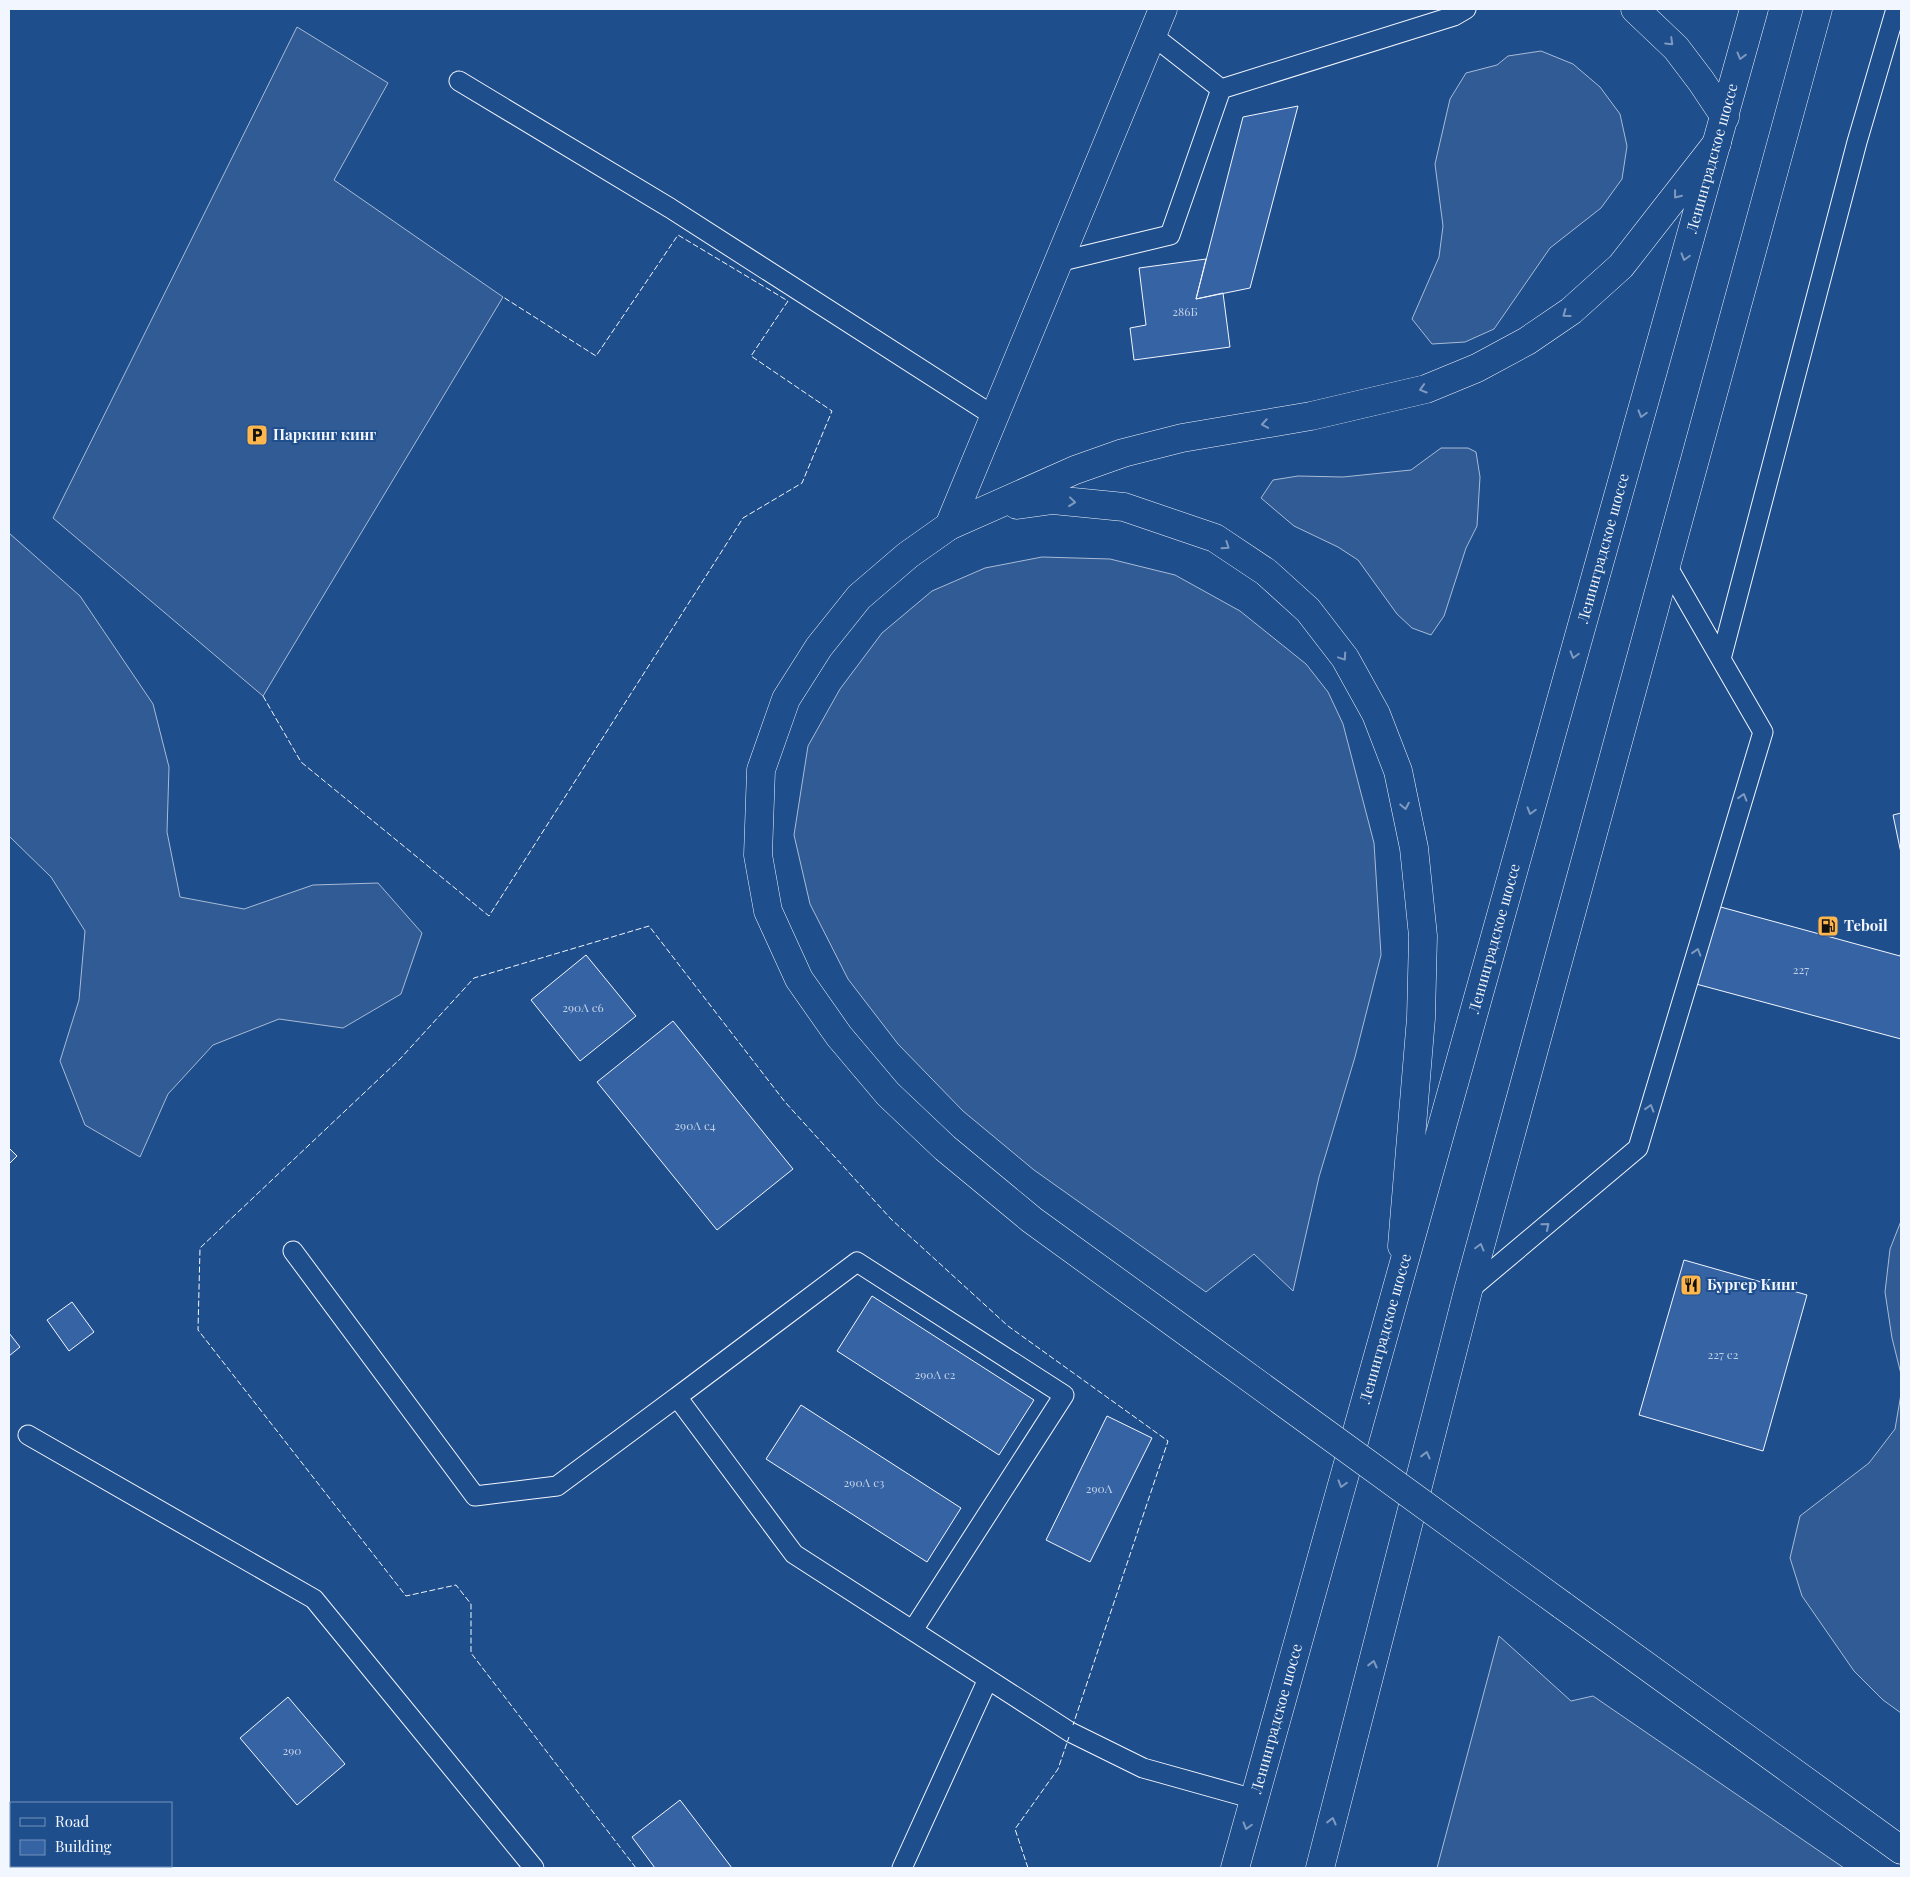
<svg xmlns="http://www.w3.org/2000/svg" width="1910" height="1877" font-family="'Playfair Display',serif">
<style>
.built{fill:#305b95;stroke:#a8bbd7}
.building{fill:#3563a3;stroke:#f2f6ff}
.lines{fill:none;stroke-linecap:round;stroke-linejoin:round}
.service-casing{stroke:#f2f6ff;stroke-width:21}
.minor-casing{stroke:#f2f6ff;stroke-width:29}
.tertiary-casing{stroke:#f2f6ff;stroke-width:29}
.trunk-casing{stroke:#f2f6ff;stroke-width:29}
.service{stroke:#1f4e8c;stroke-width:19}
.minor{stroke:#1f4e8c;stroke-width:28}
.tertiary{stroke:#1f4e8c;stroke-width:28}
.trunk{stroke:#1f4e8c;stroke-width:28}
.tertiary-bridge-casing{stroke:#f2f6ff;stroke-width:29;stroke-linecap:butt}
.tertiary-bridge{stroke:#1f4e8c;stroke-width:28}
.fence{stroke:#f2f6ff;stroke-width:1;stroke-dasharray:6 2.5;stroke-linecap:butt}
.oneway{stroke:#7e9ac0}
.labels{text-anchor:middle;stroke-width:4;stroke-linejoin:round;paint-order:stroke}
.number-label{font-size:12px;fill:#c3d1e8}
.street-label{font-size:15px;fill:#f2f6ff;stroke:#1f4e8c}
.poi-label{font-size:15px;font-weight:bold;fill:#f2f6ff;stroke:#1f4e8c;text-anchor:start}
</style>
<rect width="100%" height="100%" fill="#1f4e8c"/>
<path class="built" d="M 297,27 L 388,83 L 334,180 L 503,297 L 263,696 L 53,518 Z
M 1541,51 L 1573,64 L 1600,87 L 1620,114 L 1627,146 L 1622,179 L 1601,208 L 1550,248 L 1494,329 L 1465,342 L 1432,344 L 1412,319 L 1439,257 L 1443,226 L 1435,164 L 1450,99 L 1466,73 L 1497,65 L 1508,56 Z
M 1441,448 L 1468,448 L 1476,452 L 1480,477 L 1477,526 L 1466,548 L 1444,616 L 1431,635 L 1412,628 L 1397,614 L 1358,560 L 1338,547 L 1294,526 L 1261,498 L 1273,480 L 1298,476 L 1343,477 L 1411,470 Z
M 9,533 L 80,596 L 153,704 L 169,767 L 167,832 L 180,897 L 244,909 L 313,885 L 378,883 L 422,933 L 401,994 L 343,1028 L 279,1019 L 213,1045 L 168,1094 L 140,1157 L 85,1125 L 60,1061 L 79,1000 L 85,931 L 51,877 L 9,836 Z
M 1042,557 L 1110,559 L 1175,575 L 1240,611 L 1306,664 L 1328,692 L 1343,724 L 1374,843 L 1381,955 L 1355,1057 L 1319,1177 L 1293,1291 L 1254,1254 L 1206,1292 L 1034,1170 L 963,1111 L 898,1044 L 848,979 L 810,904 L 794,835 L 808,746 L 840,689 L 882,633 L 932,591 L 985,568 Z
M 1901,1221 L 1901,1374 L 1892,1338 L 1885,1292 L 1890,1249 Z
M 1901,1394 L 1901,1713 L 1883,1700 L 1854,1671 L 1802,1596 L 1790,1558 L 1800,1516 L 1869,1463 L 1895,1429 Z
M 1499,1636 L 1571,1701 L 1593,1696 L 1844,1868 L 1437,1868 Z"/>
<path class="building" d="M 1298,106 L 1250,288 L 1196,299 L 1243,117 Z
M 1206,259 L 1196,299 L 1223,293 L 1230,347 L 1134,360 L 1130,328 L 1146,325 L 1139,268 Z
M 1901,813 L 1901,853 L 1893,815 Z
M 1717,906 L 1900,956 L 1901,951 L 1901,1039 L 1696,984 Z
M 586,955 L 636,1016 L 580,1061 L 531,1000 Z
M 673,1021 L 793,1169 L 717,1230 L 597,1082 Z
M 9,1148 L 17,1156 L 9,1164 Z
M 1684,1260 L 1807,1295 L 1763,1451 L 1639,1415 Z
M 872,1296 L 1034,1400 L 999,1455 L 837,1351 Z
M 72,1302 L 94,1332 L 69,1351 L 47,1320 Z
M 9,1333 L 20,1347 L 9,1356 Z
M 801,1405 L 961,1508 L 927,1562 L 766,1459 Z
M 1107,1416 L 1152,1438 L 1090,1562 L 1046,1540 Z
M 288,1697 L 345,1764 L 297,1805 L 240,1738 Z
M 680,1800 L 732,1868 L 655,1868 L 632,1837 Z"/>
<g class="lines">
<g class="service-casing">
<path id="service" d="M 459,81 L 670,208 L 994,416
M 1221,89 L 1454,16 L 1466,9
M 1058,262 L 1170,235 L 1221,89 L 1152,35
M 1721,659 L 1857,142 L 1896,9
M 293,1251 L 475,1496 L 557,1486 L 677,1397 L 794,1554 L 1070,1732 L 1143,1768 L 1254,1799
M 1468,1291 L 1638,1148 L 1763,732 L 1666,564
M 677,1397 L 857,1262 L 1064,1395 L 913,1630
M 28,1435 L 314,1599 L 534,1868
M 902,1868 L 988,1679"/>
</g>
<g class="minor-casing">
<path id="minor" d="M 949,526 L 1163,9"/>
</g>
<g class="tertiary-casing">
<path id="tertiary" d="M 1635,9 L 1676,48 L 1701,81 L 1725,117
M 1017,505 L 1053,500 L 1124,507 L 1215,538 L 1266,572 L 1308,610 L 1345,658 L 1376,714 L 1398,771 L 1414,848 L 1423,936 L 1421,1018 L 1402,1246
M 1203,1344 L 1032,1220 L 945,1148 L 888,1094 L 839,1036 L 799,979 L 768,911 L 758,855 L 761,770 L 786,699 L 819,647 L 859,597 L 908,555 L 949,526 L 1075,470 L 1123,453 L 1182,438 L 1311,416 L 1426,389 L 1477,368 L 1527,341 L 1571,311 L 1621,266 L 1717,143
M 1562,1605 L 1901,1850"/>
</g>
<g class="trunk-casing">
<g id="trunk">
<path id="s1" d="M 1235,1868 L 1754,9"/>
<path d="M 1320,1868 L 1468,1291 L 1818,9"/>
</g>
</g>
<use href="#service" class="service"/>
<use href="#minor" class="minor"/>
<use href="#tertiary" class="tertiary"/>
<use href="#trunk" class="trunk"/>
<g class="tertiary-bridge-casing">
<path id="tertiary-bridge" d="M 1203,1344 L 1562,1605"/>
</g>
<use href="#tertiary-bridge" class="tertiary-bridge"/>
<path class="fence" d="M 263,696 L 301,762 L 489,916 L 743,518 L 802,483 L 832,411 L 751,356 L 788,301 L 678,235 L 596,356 L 503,297
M 636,1868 L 471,1653 L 471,1604 L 456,1585 L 406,1596 L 198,1330 L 200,1248 L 400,1059 L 474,978 L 649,926 L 785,1102 L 891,1219 L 1008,1326 L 1168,1441 L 1073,1725
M 1028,1868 L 1015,1829 L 1058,1769 L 1069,1737"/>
</g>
<defs><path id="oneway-chevron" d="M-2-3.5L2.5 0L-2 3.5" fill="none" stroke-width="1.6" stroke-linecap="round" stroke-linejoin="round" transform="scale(1.25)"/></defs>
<g class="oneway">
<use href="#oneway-chevron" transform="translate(1670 42) rotate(44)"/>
<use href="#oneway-chevron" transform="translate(1741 56) rotate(105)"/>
<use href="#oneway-chevron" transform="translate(1677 195) rotate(128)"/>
<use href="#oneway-chevron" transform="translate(1685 257) rotate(106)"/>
<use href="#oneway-chevron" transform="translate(1566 314) rotate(144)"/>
<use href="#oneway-chevron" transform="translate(1423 389) rotate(163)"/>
<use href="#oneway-chevron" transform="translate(1642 414) rotate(106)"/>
<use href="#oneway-chevron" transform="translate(1265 424) rotate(170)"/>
<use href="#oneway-chevron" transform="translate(1072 502) rotate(6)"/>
<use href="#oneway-chevron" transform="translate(1226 546) rotate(34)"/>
<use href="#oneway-chevron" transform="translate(1574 655) rotate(106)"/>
<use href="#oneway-chevron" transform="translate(1343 657) rotate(56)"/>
<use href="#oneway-chevron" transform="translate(1743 797) rotate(-73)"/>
<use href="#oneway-chevron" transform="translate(1405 806) rotate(79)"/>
<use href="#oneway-chevron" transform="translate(1531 811) rotate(106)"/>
<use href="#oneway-chevron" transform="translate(1697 952) rotate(-73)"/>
<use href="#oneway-chevron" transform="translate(1650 1108) rotate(-73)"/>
<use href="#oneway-chevron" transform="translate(1546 1226) rotate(-40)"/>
<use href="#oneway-chevron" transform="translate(1480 1247) rotate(-75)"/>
<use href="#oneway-chevron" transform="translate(1426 1455) rotate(-76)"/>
<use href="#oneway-chevron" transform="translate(1342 1484) rotate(106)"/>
<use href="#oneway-chevron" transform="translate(1373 1664) rotate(-76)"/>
<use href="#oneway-chevron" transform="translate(1332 1821) rotate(-76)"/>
<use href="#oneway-chevron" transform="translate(1247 1826) rotate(106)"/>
</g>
<defs>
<g id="parking-square" transform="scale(1.125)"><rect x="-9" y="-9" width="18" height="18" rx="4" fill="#ffb74d" stroke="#1f4e8c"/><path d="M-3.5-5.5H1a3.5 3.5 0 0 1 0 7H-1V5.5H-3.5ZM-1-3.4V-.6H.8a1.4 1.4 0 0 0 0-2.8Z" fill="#111"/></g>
<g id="fuel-square" transform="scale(1.125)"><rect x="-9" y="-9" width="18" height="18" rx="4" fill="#ffb74d" stroke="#1f4e8c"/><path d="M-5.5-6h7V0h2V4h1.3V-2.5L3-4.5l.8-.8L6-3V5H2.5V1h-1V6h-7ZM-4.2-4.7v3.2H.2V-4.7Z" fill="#111"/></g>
<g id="restaurant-square" transform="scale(1.125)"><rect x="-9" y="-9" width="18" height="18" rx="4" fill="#ffb74d" stroke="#1f4e8c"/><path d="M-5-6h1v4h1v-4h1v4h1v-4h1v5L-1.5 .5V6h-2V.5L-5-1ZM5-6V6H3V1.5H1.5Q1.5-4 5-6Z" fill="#111"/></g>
</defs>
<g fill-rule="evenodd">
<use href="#parking-square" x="257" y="435"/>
<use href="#fuel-square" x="1828" y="926"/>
<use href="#restaurant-square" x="1691" y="1285"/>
</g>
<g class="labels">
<g class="number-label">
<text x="1185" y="316">286Б</text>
<text x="1801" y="974">227</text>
<text x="583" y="1012">290А с6</text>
<text x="695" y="1130">290А с4</text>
<text x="1723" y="1359">227 с2</text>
<text x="935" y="1379">290А с2</text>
<text x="864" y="1487">290А с3</text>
<text x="1099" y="1493">290А</text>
<text x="292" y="1755">290</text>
</g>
<g class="street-label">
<text dy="5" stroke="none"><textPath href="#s1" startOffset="1775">Ленинградское шоссе</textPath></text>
<text dy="5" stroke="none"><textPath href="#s1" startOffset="1370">Ленинградское шоссе</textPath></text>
<text dy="5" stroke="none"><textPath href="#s1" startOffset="965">Ленинградское шоссе</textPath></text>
<text dy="5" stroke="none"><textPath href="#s1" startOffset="560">Ленинградское шоссе</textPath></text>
<text dy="5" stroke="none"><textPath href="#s1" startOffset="155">Ленинградское шоссе</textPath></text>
</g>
<g class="poi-label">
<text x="273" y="440">Паркинг кинг</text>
<text x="1844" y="931">Teboil</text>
<text x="1707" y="1290">Бургер Кинг</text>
</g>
</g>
<rect width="1910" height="1877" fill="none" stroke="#f2f6ff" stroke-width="20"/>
<rect x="10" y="1802" width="162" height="65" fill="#1f4e8c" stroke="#7391ba"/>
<rect x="20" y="1818" width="25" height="8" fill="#1f4e8c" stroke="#7391ba"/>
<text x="55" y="1827" font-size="15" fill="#f2f6ff">Road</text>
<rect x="20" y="1840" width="25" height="15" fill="#3563a3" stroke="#7391ba"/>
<text x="55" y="1852" font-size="15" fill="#f2f6ff">Building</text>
</svg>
